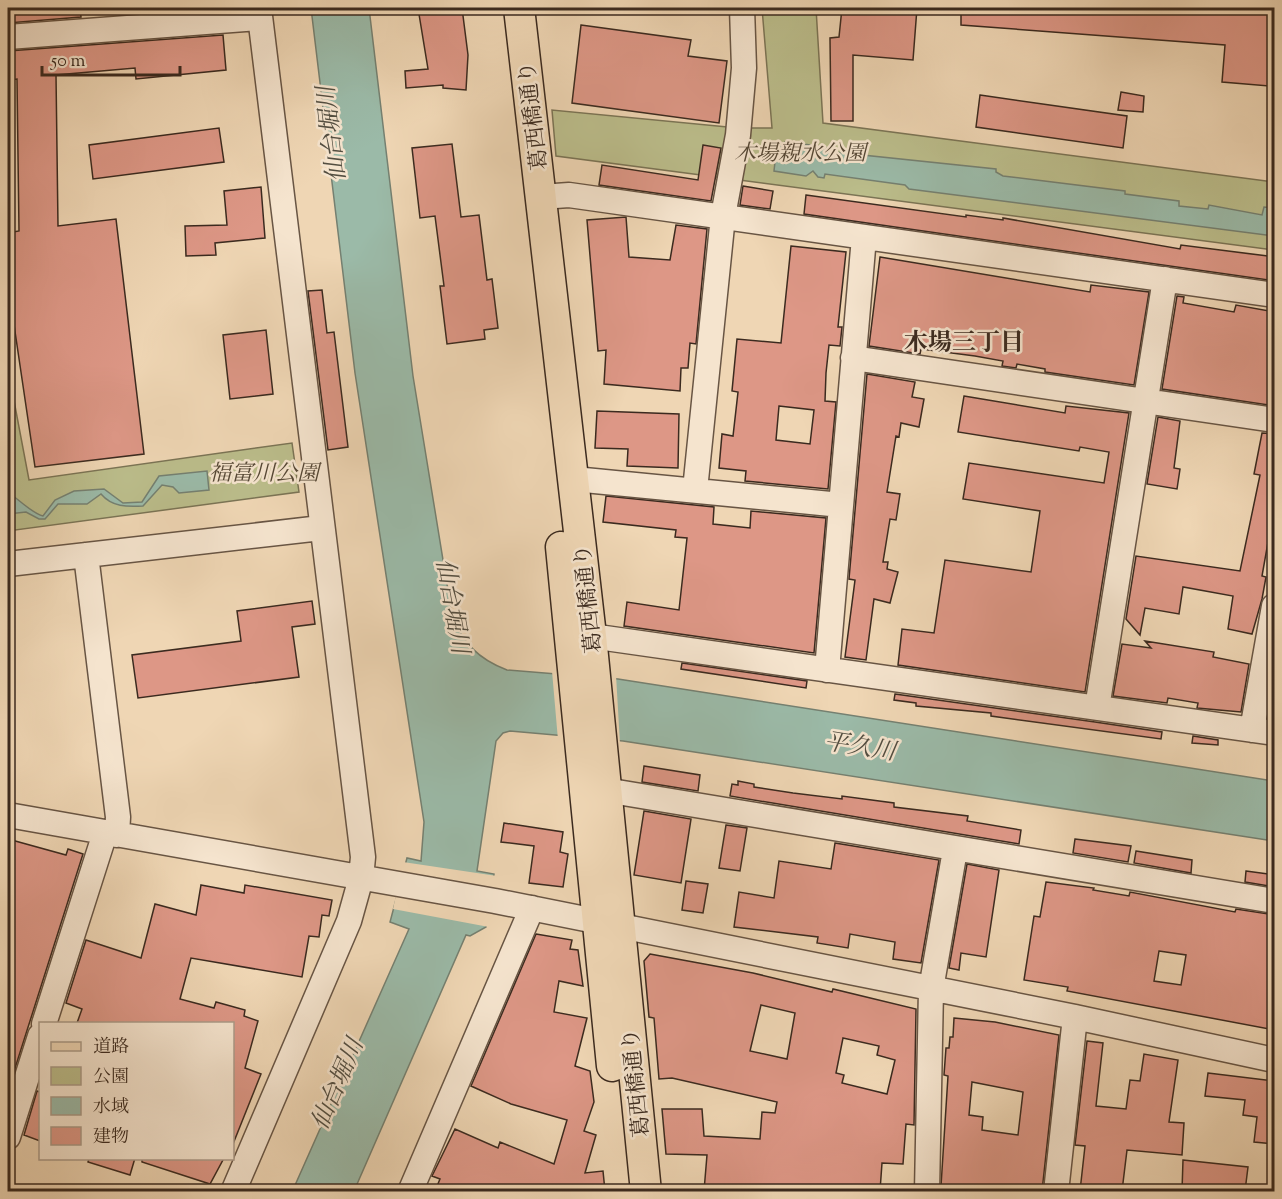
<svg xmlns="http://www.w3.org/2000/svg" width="1282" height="1199" font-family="'Sorts Mill Goudy','Noto Serif JP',serif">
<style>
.green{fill:#bbbd8b;stroke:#7b7455;stroke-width:1.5}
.water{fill:#9bbaa8;stroke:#758071;stroke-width:1.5}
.pier{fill:#efd6b4}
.building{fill:#dd9786;stroke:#3b2a1f;stroke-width:1.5;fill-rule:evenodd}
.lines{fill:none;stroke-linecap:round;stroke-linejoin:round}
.minor-casing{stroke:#685544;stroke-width:27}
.major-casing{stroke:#3b2a1f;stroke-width:33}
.minor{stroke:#f5e4ce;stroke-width:24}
.major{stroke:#efd6b4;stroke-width:30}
.labels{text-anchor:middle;stroke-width:5;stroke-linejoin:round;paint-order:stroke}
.street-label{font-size:22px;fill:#3b2a1f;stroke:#f5e4ce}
.park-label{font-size:22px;font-style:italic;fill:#554735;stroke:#f5e4ce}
.water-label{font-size:24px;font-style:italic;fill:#534e41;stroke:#f5e4ce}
.neighbourhood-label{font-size:24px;font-weight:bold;fill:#3b2a1f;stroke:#f5e4ce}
</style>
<rect width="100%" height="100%" fill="#efd6b4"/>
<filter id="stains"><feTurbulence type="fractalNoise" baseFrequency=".00333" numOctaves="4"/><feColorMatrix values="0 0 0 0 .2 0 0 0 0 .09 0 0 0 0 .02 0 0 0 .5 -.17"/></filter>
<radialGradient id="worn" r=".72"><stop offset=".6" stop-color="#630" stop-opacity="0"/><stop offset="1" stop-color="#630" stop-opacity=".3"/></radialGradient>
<path class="green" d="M 762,8 L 816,8 L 823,123 L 1274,182 L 1274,250 L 556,156 L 552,110 L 738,128 L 772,128 Z
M 8,369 L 29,480 L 292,443 L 299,492 L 8,531 Z"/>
<path class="water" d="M 311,8 L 369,8 L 413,376 L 452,615 C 463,643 478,659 507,670 L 618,679 L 1274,781 L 1274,841 L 623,741 L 510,731 L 503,733 L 496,741 L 477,871 L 494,874 L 486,927 L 470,936 L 466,935 L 354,1191 L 292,1192 L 409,929 L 390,922 L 407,858 L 421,861 L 424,822 L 355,373 Z
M 785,142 L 810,145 L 809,149 L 815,150 L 816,146 L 834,149 L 834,152 L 996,169 L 996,172 L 1003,176 L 1125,191 L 1125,194 L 1179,201 L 1179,206 L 1208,209 L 1209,205 L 1262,215 L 1264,207 L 1274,208 L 1274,236 L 909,189 L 905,185 L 825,174 L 824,178 L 818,177 L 813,171 L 806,176 L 774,171 L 777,144 L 785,145 Z
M 207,471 L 209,490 L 179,493 L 173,487 L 162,485 L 143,506 C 127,507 112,507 101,494 L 87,504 L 58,504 L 45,519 L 39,519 L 26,512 L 8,514 L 8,492 C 18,499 33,514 43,516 L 55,500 L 74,491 L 104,489 L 123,503 L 142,502 L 159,476 Z"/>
<path class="pier" d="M 552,671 L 616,675 L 620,744 L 558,740 Z
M 403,862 L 497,876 L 489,927 L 393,909 Z"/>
<path class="building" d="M 8,8 L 80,8 L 81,17 L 8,23 Z
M 418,8 L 462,8 L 468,55 L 466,90 L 443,88 L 443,85 L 406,88 L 405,71 L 428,69 Z
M 842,8 L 917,8 L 913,60 L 853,55 L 853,121 L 831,121 L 830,38 L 839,37 Z
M 961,8 L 1275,8 L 1269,86 L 1222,82 L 1225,45 L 961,25 Z
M 581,25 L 691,40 L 688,56 L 727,61 L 719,123 L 572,103 Z
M 223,35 L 226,70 L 136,79 L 135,68 L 56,75 L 58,226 L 116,219 L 144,454 L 35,467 L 8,284 L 8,233 L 19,231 L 17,79 L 8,80 L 8,51 Z
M 1121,92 L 1144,96 L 1143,112 L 1118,110 Z
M 980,95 L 1127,116 L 1123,148 L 976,127 Z
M 219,128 L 224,162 L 93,179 L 89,145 Z
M 452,144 L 461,217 L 479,215 L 487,280 L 492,279 L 498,328 L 484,330 L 485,339 L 447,344 L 440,286 L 444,286 L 435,216 L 420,218 L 412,148 Z
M 703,145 L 721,148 L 711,201 L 599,185 L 602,165 L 698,180 Z
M 743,186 L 773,191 L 770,209 L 740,205 Z
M 261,187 L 265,238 L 215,243 L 216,255 L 186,256 L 185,226 L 227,225 L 224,191 Z
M 806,195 L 966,217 L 966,215 L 1003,220 L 1003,218 L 1180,249 L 1181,245 L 1275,257 L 1275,281 L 804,214 Z
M 626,217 L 629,257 L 670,260 L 676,225 L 707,229 L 696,344 L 690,343 L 688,368 L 681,368 L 680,391 L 604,384 L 606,350 L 598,351 L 587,220 Z
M 791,246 L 846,252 L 838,327 L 842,327 L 840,346 L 829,345 L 826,373 L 825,401 L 836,402 L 828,489 L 745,481 L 746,471 L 719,468 L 722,434 L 733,436 L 738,392 L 732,391 L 737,339 L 781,343 ZM 779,406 L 814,410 L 810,444 L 776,440 Z
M 880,257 L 1090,292 L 1091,285 L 1149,292 L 1134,385 L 1045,372 L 1045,369 L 1017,364 L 1016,368 L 1002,366 L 1003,361 L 975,356 L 921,349 L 920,354 L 869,346 Z
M 322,290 L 327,333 L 334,332 L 348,447 L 328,450 L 308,291 Z
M 1177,296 L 1184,297 L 1183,303 L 1234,312 L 1236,305 L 1275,312 L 1275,406 L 1162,389 Z
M 266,330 L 273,394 L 230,399 L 223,335 Z
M 867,374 L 915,382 L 912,397 L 924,399 L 919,427 L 901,423 L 899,437 L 896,436 L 887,492 L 900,494 L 896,520 L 890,519 L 883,562 L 888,562 L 887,569 L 898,572 L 890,603 L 874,599 L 866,660 L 845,657 L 855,580 L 849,579 Z
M 964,396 L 1065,413 L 1066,406 L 1129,413 L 1085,692 L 898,665 L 902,629 L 934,633 L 945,560 L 1031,572 L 1040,511 L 963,499 L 969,463 L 1104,483 L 1109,452 L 1080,447 L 1079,451 L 958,432 Z
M 597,411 L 679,414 L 678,468 L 627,466 L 628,449 L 595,448 Z
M 1158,417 L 1180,421 L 1174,468 L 1180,469 L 1177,489 L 1147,484 Z
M 1262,433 L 1275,434 L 1275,543 L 1268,542 L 1262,576 L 1266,577 L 1262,599 L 1252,634 L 1228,629 L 1233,596 L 1183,587 L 1179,614 L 1145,608 L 1140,635 L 1126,619 L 1136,556 L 1240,571 L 1260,475 L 1254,474 Z
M 606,496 L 714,507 L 713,524 L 750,528 L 751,511 L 826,518 L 814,653 L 624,626 L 627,602 L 679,610 L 687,538 L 675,537 L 676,530 L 603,522 Z
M 312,601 L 315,624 L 292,627 L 299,677 L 138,698 L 132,655 L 241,641 L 237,611 Z
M 1145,641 L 1214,652 L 1213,657 L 1249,664 L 1241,712 L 1197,708 L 1198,703 L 1168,698 L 1167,703 L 1113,696 L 1122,644 L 1151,648 Z
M 682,663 L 807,681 L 806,688 L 681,669 Z
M 895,694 L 1095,722 L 1162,732 L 1161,739 L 991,716 L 991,713 L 916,706 L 916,703 L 894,700 Z
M 1193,736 L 1218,740 L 1218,745 L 1192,743 Z
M 644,766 L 700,775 L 698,791 L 642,782 Z
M 738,781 L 754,784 L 754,787 L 793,793 L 842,799 L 842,796 L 894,803 L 894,807 L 968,816 L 967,821 L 1021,830 L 1019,844 L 730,796 L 732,784 L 738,785 Z
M 644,811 L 691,819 L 681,883 L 634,875 Z
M 504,823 L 563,832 L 560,852 L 568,854 L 563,887 L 529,883 L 534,846 L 501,842 Z
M 726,825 L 747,828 L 740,871 L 719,868 Z
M 8,839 L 66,855 L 68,849 L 83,854 L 10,1084 L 8,1084 Z
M 1075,839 L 1131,846 L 1128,862 L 1073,853 Z
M 835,843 L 939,860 L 921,963 L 893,959 L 895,942 L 850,934 L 848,948 L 817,943 L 818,937 L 734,927 L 739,892 L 774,898 L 779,861 L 831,869 Z
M 1136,851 L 1192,860 L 1191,873 L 1134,863 Z
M 967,864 L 999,870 L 986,957 L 961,953 L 959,970 L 949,968 Z
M 1246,871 L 1275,875 L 1275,887 L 1245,882 Z
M 686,881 L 708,884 L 703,913 L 682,910 Z
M 1046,882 L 1094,888 L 1093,890 L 1129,896 L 1130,892 L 1235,912 L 1236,909 L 1275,915 L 1275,1030 L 1067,991 L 1068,987 L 1024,980 L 1034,916 L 1040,917 ZM 1159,951 L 1186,955 L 1181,985 L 1154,981 Z
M 201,885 L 244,893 L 245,885 L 332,900 L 329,916 L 322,915 L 319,937 L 309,936 L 302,977 L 191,958 L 180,999 L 214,1008 L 216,1002 L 245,1010 L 244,1016 L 258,1021 L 245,1068 L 261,1074 L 233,1144 L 232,1023 L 77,1023 L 82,1009 L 66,1003 L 86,940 L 141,958 L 155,904 L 196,915 Z
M 536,934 L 572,940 L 570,949 L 578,950 L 583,986 L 559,981 L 554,1012 L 587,1018 L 575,1066 L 590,1071 L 594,1102 L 584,1131 L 596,1135 L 585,1173 L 603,1171 L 605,1191 L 435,1191 L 440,1179 L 432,1176 L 455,1129 L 498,1148 L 500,1142 L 554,1164 L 567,1120 L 511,1104 L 471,1086 Z
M 650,954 L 753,973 L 832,992 L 833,989 L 916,1009 L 914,1125 L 906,1124 L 903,1164 L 882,1163 L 880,1191 L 704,1191 L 707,1155 L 666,1154 L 662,1109 L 702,1109 L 704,1136 L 760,1139 L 762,1112 L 775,1113 L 777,1102 L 672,1078 L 659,1079 L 654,1018 L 649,1017 L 644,961 ZM 761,1005 L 795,1013 L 787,1059 L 750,1051 ZM 843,1038 L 879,1046 L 877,1055 L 895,1060 L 887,1094 L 842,1083 L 844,1075 L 836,1073 Z
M 954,1018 L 995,1022 L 1059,1035 L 1042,1191 L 993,1191 L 941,1186 L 948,1076 L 944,1075 L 946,1048 L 949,1048 L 950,1037 L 953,1037 ZM 972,1082 L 1023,1092 L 1018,1135 L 982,1130 L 983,1117 L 969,1115 Z
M 1087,1041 L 1103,1043 L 1096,1106 L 1126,1109 L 1130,1080 L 1140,1081 L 1144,1054 L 1178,1060 L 1169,1122 L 1184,1123 L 1182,1155 L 1127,1150 L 1122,1191 L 1080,1191 L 1085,1146 L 1075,1145 Z
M 1208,1073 L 1275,1081 L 1275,1144 L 1254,1142 L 1257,1117 L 1243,1115 L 1245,1100 L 1205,1096 Z
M 37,1091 L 40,1092 L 40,1141 L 24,1135 Z
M 89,1158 L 135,1158 L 130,1175 L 88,1162 Z
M 142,1158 L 224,1158 L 210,1184 L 142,1162 Z
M 1183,1160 L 1248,1167 L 1245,1191 L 1182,1191 Z"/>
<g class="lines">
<g class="minor-casing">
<path id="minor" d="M 8,37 L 260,18
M 541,197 L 569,195 L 1274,295
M 853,358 L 1274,420
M 574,479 L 841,505
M 695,490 L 723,216 L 738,135 L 744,68 L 742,8
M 86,555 L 118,817 L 117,835
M 8,564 L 321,528
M 591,636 L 1274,733
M 827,670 L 864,237
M 1097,708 L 1165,279
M 1252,730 L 1274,606
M 605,790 L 1274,901
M 8,815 L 495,901 L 1075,1017 L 1274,1060
M 44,1024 L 105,833
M 8,1137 L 40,1036
M 233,1192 L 349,921 L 361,878 L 363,857 L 259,8
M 410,1192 L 532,908
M 927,1192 L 931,989 L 955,850
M 1056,1192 L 1075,1017"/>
</g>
<g class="major-casing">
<path id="major" d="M 519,8 L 591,636 L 646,1192
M 561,547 L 612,1066"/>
</g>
<use href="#minor" class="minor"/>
<use href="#major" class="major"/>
</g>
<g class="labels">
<g class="street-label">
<text transform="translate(532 116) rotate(-97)" y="8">葛西橋通り</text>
<text transform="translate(587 599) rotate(-96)" y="8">葛西橋通り</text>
<text transform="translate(635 1083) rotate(-96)" y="8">葛西橋通り</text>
</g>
<g class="park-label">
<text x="800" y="160">木場親水公園</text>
<text x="264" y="480">福富川公園</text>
</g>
<g class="water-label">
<text transform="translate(331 134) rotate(-97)" y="8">仙台堀川</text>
<text transform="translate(453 606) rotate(80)" y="8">仙台堀川</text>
<text transform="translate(860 746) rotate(9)" y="8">平久川</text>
<text transform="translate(337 1084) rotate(-67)" y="8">仙台堀川</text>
</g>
<g class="neighbourhood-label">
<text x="964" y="350">木場三丁目</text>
</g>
</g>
<rect width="1282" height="1199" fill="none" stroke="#efd6b4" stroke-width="30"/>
<rect x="9" y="9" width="1264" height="1181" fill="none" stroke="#3b2a1f" stroke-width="3"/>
<rect x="15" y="15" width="1252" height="1169" fill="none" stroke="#3b2a1f" stroke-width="1.5"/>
<rect x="39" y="1022" width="195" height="138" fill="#f5e4ce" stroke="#ab9a88" stroke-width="1.5"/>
<rect x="51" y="1042" width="30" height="9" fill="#efd6b4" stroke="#ab9a88" stroke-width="1.5"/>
<text x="93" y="1052" font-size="18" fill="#3b2a1f">道路</text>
<rect x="51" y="1067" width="30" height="18" fill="#bbbd8b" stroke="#ab9a88" stroke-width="1.5"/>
<text x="93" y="1082" font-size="18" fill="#3b2a1f">公園</text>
<rect x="51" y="1097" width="30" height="18" fill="#9bbaa8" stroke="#ab9a88" stroke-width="1.5"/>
<text x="93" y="1112" font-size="18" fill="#3b2a1f">水域</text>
<rect x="51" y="1127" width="30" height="18" fill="#dd9786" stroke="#ab9a88" stroke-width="1.5"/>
<text x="93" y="1142" font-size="18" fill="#3b2a1f">建物</text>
<path d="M42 66v9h138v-9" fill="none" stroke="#3b2a1f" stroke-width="3"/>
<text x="51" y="66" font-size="18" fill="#3b2a1f" stroke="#f5e4ce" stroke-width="4.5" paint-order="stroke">50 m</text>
<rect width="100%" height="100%" filter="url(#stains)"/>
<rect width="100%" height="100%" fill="url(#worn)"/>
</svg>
